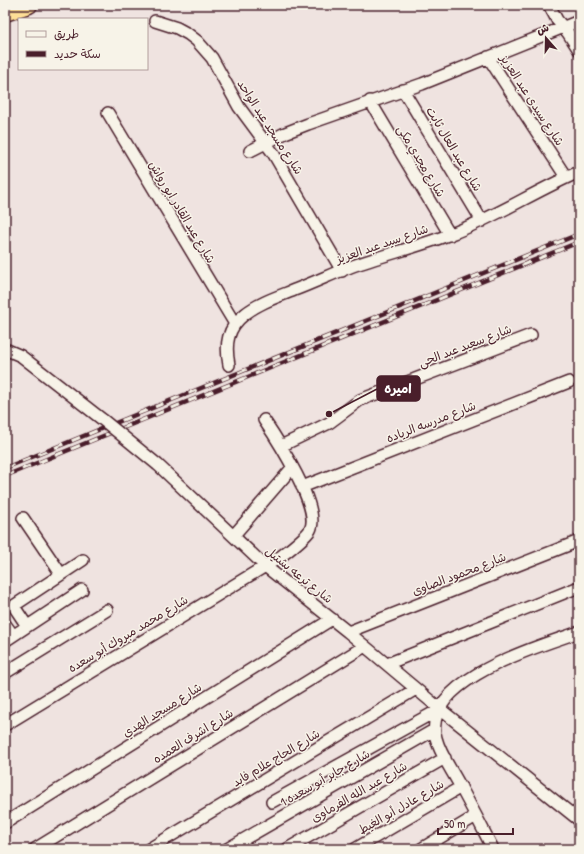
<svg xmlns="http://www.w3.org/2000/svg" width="584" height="854" font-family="'Patrick Hand','Playpen Sans Arabic',sans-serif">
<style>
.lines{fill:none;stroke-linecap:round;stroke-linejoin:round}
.minor-casing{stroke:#4a1f2b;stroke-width:14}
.highway-casing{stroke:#4a1f2b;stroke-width:19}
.minor{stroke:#f7f3e8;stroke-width:11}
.highway{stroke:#fdde96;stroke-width:16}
.rail-casing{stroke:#4a1f2b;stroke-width:4.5}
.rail{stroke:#f7f3e8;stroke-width:3;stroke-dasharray:9;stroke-linecap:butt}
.minor-bridge-casing{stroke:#4a1f2b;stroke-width:14;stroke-linecap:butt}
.minor-bridge{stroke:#f7f3e8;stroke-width:11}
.labels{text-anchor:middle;stroke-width:3;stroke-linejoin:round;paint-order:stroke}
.street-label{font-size:12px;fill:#4a1f2b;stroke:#f7f3e8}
.leader{fill:none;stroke:#4a1f2b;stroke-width:1.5}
.callout-dot{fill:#4a1f2b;stroke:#f7f3e8;stroke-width:1.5}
.callout{fill:#4a1f2b;stroke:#4a1f2b;stroke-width:1.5}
.callout-label{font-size:13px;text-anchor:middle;font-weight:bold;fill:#fff}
</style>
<rect width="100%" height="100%" fill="#efe3e0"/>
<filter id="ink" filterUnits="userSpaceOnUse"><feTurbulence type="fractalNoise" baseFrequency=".025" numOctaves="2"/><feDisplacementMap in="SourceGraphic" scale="8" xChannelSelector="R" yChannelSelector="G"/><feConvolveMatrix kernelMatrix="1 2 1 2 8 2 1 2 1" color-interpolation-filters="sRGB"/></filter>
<g filter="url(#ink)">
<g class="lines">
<g class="minor-casing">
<path id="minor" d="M 549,5 L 557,20 L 568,33 L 579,50
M 155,21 L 177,28 L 188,34 L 197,41 L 212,58 L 239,107 L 273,153 L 342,271
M 488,57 L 566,177
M 403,90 L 482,221
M 370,101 L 450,235
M 108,113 L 235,324
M 250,151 L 285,133 L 308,124 L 422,84 L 579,21
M 5,349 L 21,356 L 103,420
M 229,365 C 225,344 227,328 245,314 C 260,302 280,296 297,289 C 315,282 332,274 350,267 C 383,255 418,247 451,234 C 496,217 535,191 579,172
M 281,446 L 329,423 L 360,400 L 531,335
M 158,465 L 265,566 L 348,632 L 440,709 L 579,820
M 302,487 L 569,382
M 23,518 L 61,574
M 234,535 L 292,468
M 5,624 L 13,635
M 27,626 L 15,608 L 15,605 L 83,560
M 348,632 L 579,541
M 5,641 L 82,590
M 387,664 L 579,587
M 5,673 L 107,610
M 5,725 L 280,557 C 289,550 304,539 310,530 C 322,509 277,439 264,420
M 272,802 L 440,709
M 5,823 L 332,619
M 35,849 L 365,646
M 149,849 L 416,689
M 227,849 L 434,730
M 287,849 L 445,758
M 355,849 L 461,787
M 421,849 L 476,816
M 493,849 C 482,827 471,806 459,784 C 451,769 440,754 436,738 C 420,680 541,646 579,632"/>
</g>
<g class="highway-casing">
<path id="highway" d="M 5,13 L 29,5"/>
</g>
<use href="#minor" class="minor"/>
<use href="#highway" class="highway"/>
<g class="rail-casing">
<path id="rail" d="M 5,468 L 579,234
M 5,476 L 579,242"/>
</g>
<use href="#rail" class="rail"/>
<g class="minor-bridge-casing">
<path id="minor-bridge" d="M 103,420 L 158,465"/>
</g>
<use href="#minor-bridge" class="minor-bridge"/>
</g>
</g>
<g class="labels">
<g class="street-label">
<text transform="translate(532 100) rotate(57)" y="4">شارع سيدى عبد العزيز</text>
<text transform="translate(270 127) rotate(57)" y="4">شارع مسجد عبد الواحد</text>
<text transform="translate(454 149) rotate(59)" y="4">شارع عبد العال ثابت</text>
<text transform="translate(421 161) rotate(59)" y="4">شارع مجدي مكى</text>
<text transform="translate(182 212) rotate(59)" y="4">شارع عبد القادر ابو رواش</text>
<text transform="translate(382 244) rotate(-19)" y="4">شارع سيد عبد العزيز</text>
<text transform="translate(465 346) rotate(-21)" y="4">شارع سعيد عبد الحى</text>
<text transform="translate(431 422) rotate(-21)" y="4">شارع مدرسه الرياده</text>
<text transform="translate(459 574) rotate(-21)" y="4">شارع محمود الصاوى</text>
<text transform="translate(299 575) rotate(39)" y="4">شارع ترعه بشتيل</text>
<text transform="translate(128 634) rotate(-31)" y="4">شارع محمد مبروك أبو سعده</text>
<text transform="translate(162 710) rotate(-32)" y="4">شارع مسجد الهدي</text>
<text transform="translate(193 736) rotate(-32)" y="4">شارع اشرف العمده</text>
<text transform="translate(276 758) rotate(-31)" y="4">شارع الحاج علام فايد</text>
<text transform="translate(325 778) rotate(-30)" y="4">شارع جابر أبو سعده 1</text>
<text transform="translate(359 792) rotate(-30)" y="4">شارع عبد الله الفرماوى</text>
<text transform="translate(401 807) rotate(-30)" y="4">شارع عادل أبو الغيط</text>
</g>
</g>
<path class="leader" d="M329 414L377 389"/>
<circle class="callout-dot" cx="329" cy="414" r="4"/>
<rect class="callout" x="377" y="376" width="43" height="25" rx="4"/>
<g class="callout-label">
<text x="398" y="393">اميره</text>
</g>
<rect width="584" height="854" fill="none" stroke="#f7f3e8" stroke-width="20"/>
<rect x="10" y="10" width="564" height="834" fill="none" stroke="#4a1f2b" stroke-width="1.5" filter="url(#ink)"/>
<rect x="18" y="18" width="130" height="52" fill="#f7f3e8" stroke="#b29e9c"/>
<rect x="26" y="31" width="20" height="6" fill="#f7f3e8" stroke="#b29e9c"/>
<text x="54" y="38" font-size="12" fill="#4a1f2b">طريق</text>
<rect x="26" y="51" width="20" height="6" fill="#4a1f2b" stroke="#b29e9c"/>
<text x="54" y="58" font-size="12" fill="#4a1f2b">سكة حديد</text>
<g transform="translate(546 38) rotate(340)" stroke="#f7f3e8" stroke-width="3" paint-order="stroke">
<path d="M0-3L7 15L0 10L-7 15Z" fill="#4a1f2b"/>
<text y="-6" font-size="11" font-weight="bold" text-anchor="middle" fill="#4a1f2b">ش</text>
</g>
<path d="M438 828v6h75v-6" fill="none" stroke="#4a1f2b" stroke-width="2"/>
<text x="444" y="828" font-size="12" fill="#4a1f2b" stroke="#f7f3e8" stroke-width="3" paint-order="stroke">50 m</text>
</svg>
